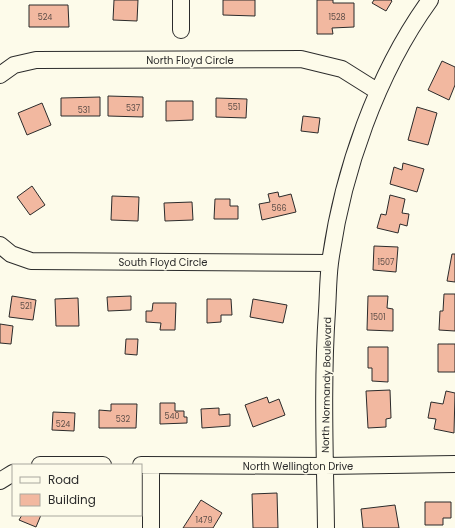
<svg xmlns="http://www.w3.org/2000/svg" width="455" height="528" font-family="Poppins,sans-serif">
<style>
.building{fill:#f2b8a0;stroke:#2b2b2b}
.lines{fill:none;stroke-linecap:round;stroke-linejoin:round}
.minor-casing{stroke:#2b2b2b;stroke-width:18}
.minor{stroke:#fdfbea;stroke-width:16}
.labels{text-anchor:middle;stroke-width:3;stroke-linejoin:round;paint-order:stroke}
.number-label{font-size:8px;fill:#5d4e48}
.street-label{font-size:10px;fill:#2b2b2b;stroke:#fdfbea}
</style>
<rect width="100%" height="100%" fill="#fdfbea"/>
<path class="building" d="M 114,0 L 138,0 L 137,21 L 113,20 Z
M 223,0 L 255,0 L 255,16 L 223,15 Z
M 317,0 L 333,0 L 333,3 L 354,3 L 354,27 L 332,28 L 333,34 L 317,34 Z
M 374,0 L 391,0 L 392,1 L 386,11 L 372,3 Z
M 29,5 L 68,5 L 69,27 L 29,27 Z
M 442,61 L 455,67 L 455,85 L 449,100 L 428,90 Z
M 108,96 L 143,97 L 143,117 L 108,116 Z
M 100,97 L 100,116 L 61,116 L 61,98 Z
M 216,98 L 247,99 L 246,118 L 216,117 Z
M 166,101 L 193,101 L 193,120 L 166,121 Z
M 42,103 L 51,125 L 27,135 L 18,113 Z
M 417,107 L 437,113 L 428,145 L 408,140 Z
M 303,116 L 320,118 L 318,133 L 301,131 Z
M 403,163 L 424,169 L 417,192 L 390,184 L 394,167 L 402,170 Z
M 32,186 L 45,205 L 30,215 L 17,197 Z
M 278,192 L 279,197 L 291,194 L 296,212 L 262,220 L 259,204 L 270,202 L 268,194 Z
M 390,195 L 405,199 L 402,213 L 409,214 L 407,226 L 400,224 L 398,233 L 377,228 L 381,214 L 386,215 Z
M 112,196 L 139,197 L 138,221 L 111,220 Z
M 215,199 L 230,199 L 230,206 L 238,206 L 238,219 L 214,219 Z
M 192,202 L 193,220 L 165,221 L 164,203 Z
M 374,246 L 398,247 L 396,272 L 373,270 Z
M 452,254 L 455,254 L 455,282 L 447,281 Z
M 444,294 L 455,294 L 455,331 L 439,330 L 440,311 L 443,311 Z
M 12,296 L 36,300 L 33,320 L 9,317 Z
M 131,296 L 131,310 L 108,311 L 107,297 Z
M 368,296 L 388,296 L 387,308 L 393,309 L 393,331 L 367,330 Z
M 78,298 L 79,326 L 56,326 L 55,299 Z
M 207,299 L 231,299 L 232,315 L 221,315 L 221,322 L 207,323 Z
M 253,299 L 287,305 L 283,323 L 250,317 Z
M 153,303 L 176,303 L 175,330 L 160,330 L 161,323 L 146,322 L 146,311 L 152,311 Z
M 0,324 L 13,326 L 11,344 L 0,343 Z
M 126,339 L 138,339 L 137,355 L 125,354 Z
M 438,344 L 455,344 L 455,372 L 438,372 Z
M 368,347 L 388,347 L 388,382 L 372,381 L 372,368 L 368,368 Z
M 390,390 L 391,418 L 386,419 L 386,427 L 368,428 L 366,391 Z
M 446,391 L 455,393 L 454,433 L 434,429 L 436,419 L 428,418 L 431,402 L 443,404 Z
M 267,397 L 269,403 L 279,399 L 285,415 L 253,427 L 245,405 Z
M 160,403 L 175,403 L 175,411 L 184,411 L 184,417 L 187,417 L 187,423 L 160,424 Z
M 111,404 L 137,404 L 136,428 L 99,428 L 99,410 L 111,411 Z
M 219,408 L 219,415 L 230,414 L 230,426 L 202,428 L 201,409 Z
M 53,412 L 75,413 L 74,431 L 52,430 Z
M 277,493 L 278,528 L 253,528 L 252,494 Z
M 201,500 L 222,513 L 213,528 L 183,528 Z
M 425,502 L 451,502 L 451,518 L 443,518 L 443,525 L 425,525 Z
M 395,505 L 399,528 L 363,528 L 361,509 Z
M 22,515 L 41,515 L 36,527 L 19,520 Z"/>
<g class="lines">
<g class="minor-casing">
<path id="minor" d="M 181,0 L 181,30
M 0,75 L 14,65 L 36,60 L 301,59 L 342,69 L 377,91
M 0,245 L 11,254 L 31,261 L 330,263
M 40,465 L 103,465
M 141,465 L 325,466 L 455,464
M 151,466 L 151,528
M 0,481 L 13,473
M 326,528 C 325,456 322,383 327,311 C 328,295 328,278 330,263 C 342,173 377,73 430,0"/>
</g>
<use href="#minor" class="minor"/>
</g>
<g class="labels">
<g class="number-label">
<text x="45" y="20">524</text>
<text x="337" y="20">1528</text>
<text x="234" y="110">551</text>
<text x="133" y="111">537</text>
<text x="84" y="113">531</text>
<text x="279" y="211">566</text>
<text x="386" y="265">1507</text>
<text x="26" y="309">521</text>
<text x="378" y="320">1501</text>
<text x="172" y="419">540</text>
<text x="123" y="422">532</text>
<text x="63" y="427">524</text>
<text x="204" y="523">1479</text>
</g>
<g class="street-label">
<text x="190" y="64">North Floyd Circle</text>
<text x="163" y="266">South Floyd Circle</text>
<text transform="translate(326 385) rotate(-89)" y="4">North Normandy Boulevard</text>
<text x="298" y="470">North Wellington Drive</text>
</g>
</g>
<rect x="12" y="464" width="130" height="52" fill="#fdfbea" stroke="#a9a89e"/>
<rect x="20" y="477" width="20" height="6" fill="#fdfbea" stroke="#a9a89e"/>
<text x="48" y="484" font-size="12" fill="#2b2b2b">Road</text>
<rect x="20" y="494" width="20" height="12" fill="#f2b8a0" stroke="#a9a89e"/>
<text x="48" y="504" font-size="12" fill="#2b2b2b">Building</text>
</svg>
